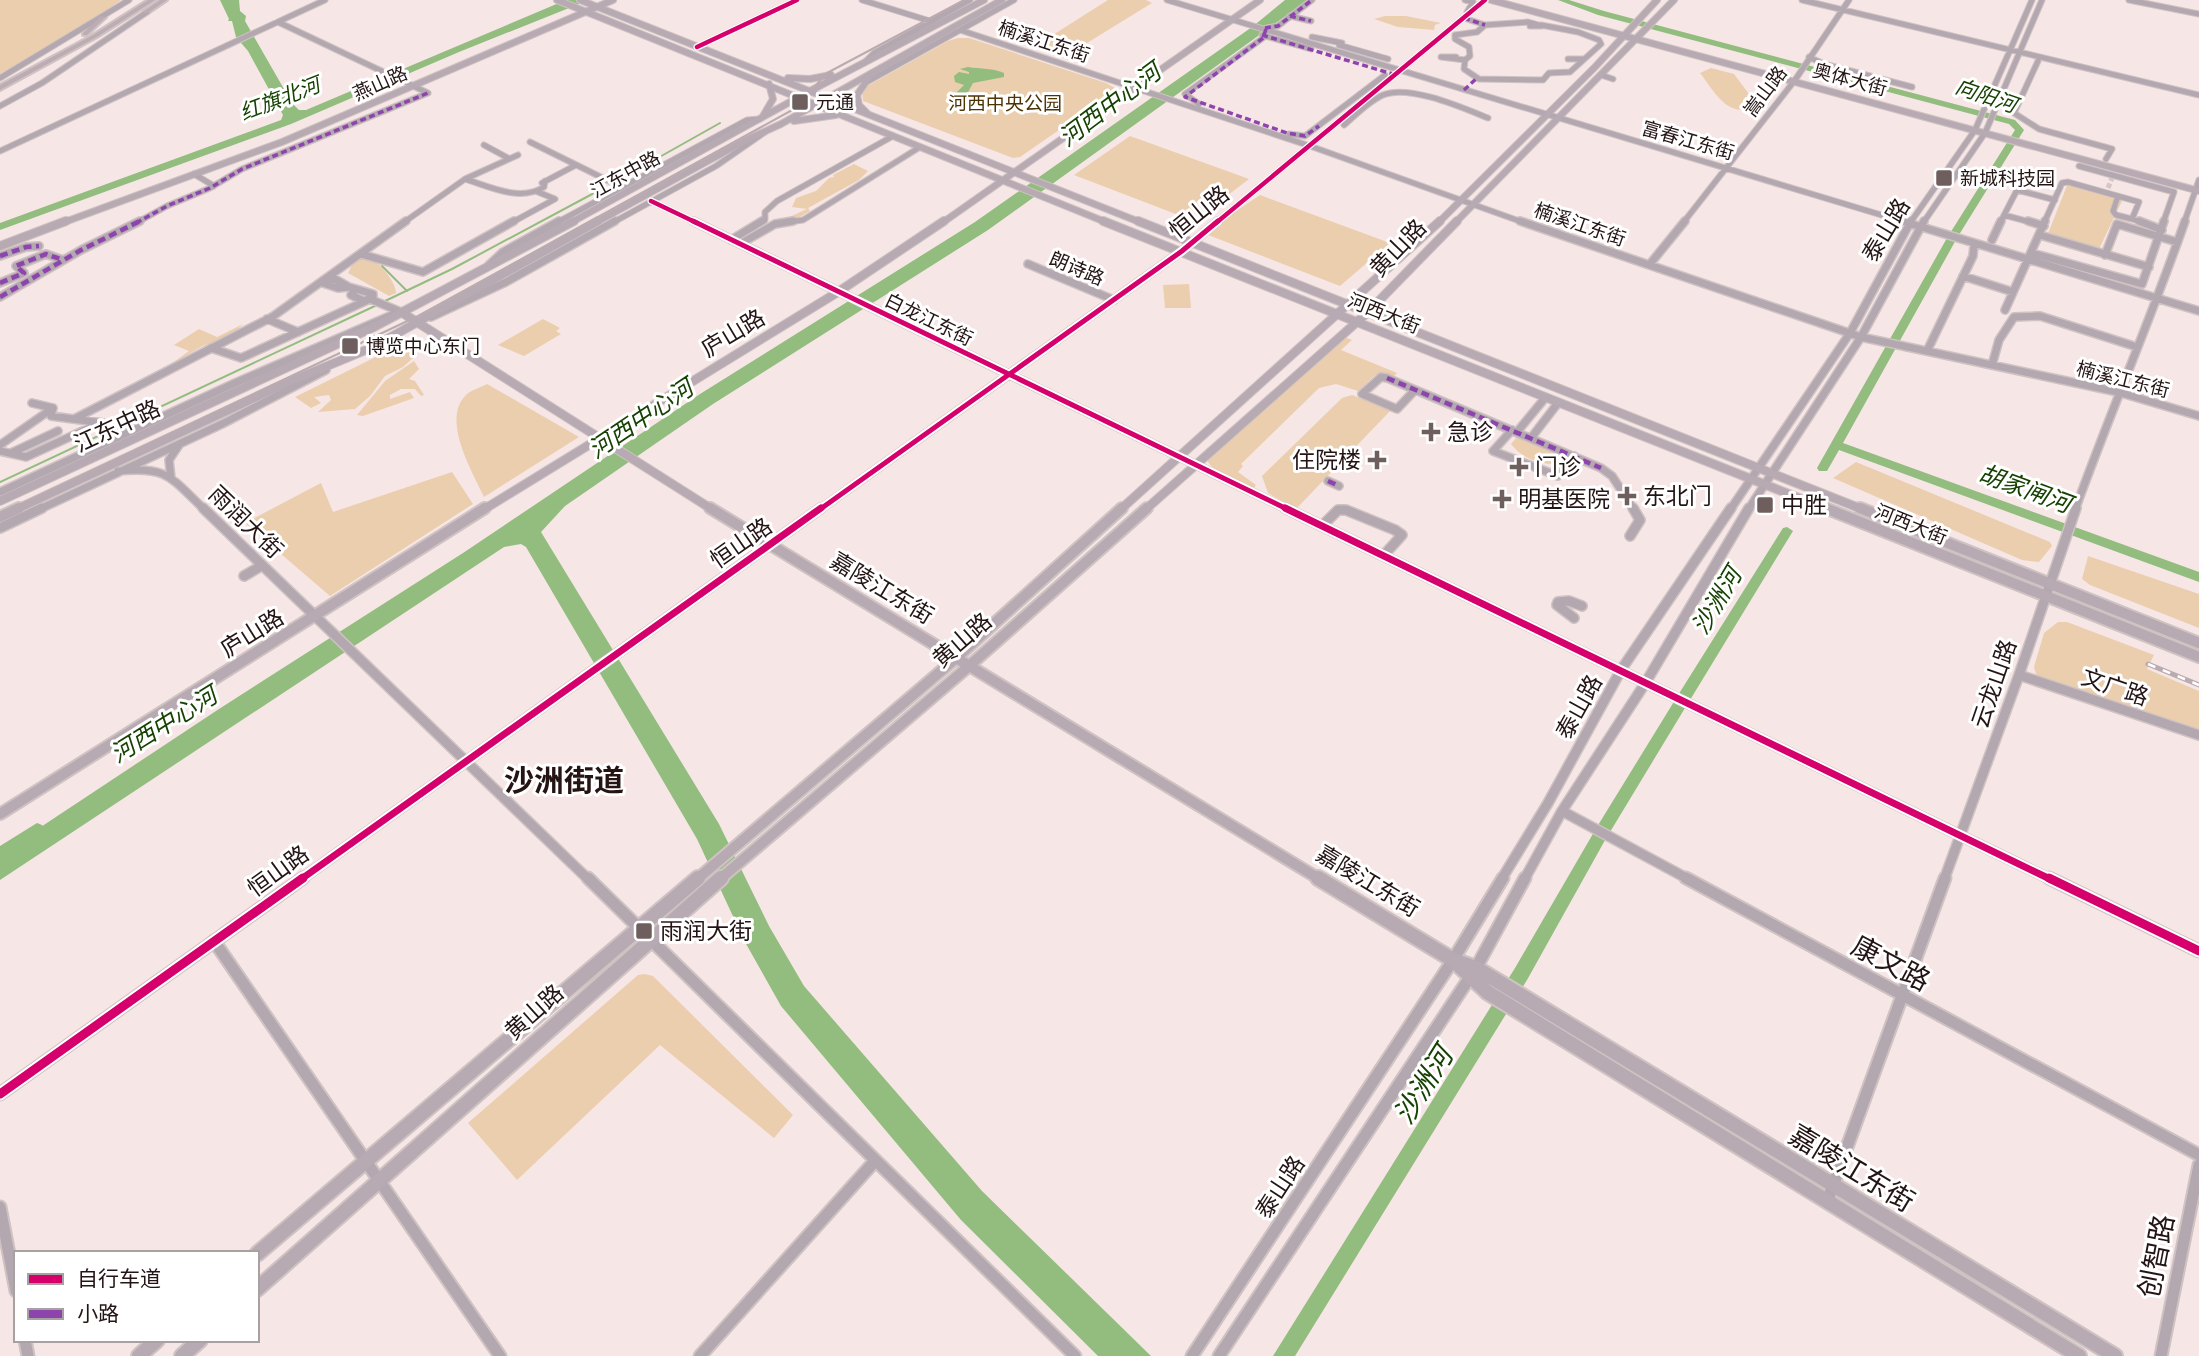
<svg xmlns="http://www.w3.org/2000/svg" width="2199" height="1356" font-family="'Exo 2','Noto Sans SC',sans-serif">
<rect width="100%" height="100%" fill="#f7e6e6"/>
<path fill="#ebcead" d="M0,0H121L77,31L0,74Z
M1108,0H1146L1152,3L1087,43L1089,44L1076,50L1075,55L1081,58L1079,59L1039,49L1037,45Z
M1385,16H1406L1441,23L1435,25L1434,30L1398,27L1374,19Z
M958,38H969L1106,83L1115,88L1114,92L1020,157L1013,158L863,101L862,90L869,85L948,41Z
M1711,68L1734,74L1755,102V106C1728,120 1714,91 1700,73Z
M1130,136L1249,179L1194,221L1074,175Z
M854,164L868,171L859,180L808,208L810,211L798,218L785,219L807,209L792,207L796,198L816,191L829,178L834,177L833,175Z
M2068,183L2123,199L2098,251L2047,236Z
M1260,195L1390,243L1340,286L1203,233Z
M365,255C377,259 396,281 396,293L389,296L348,273L352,265Z
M1189,284L1191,308H1165L1163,285Z
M543,319L560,328L556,331L561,334L524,356L498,345Z
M243,324L235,332L201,348L208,343L171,364L189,351L174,345L199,329L217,337Z
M1342,336L1352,340L1341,350L1397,373L1393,377L1375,375L1358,391L1336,384L1319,388L1241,464L1243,466L1238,472L1256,485L1253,489C1236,481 1204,472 1205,450Z
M404,343L413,358L403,367L385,376L370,396L355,409L318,412L331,400L329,395L314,397L321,403L311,408L295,397Z
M414,361L419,369L409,379L415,381L424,395L421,396L415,389H401L390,395V399L410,392L414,398L363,416L357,415L385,381Z
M487,384L579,437L484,497C472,471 440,418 467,394C472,390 481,387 487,384Z
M1352,395L1391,410L1296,509L1268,493L1262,476L1342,398Z
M1516,438C1525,439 1562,453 1566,461L1562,465C1542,464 1524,461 1511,444Z
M1856,462L2050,542L2052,546L2039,562L2022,560L1833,478Z
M452,472L473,504L330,596L245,523L321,483L333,512Z
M2088,556L2199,594V628L2090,585L2082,579Z
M2058,622H2067L2154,655L2147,669L2199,691V733L2048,682L2036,674L2034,667L2044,633Z
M645,974L653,976L793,1115L774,1138L660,1045L517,1180L468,1123L638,975Z"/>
<path fill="#92bd7e" d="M220,0H239L240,11L246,16L245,21L292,103L299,110H306L566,0H589L459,52L291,124L0,230V223L281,120L283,115L248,51L236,37L232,21H228L229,19Z
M1285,0H1308L988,230L713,404L565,506L541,532L719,824L769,926L804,986L982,1191L1151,1356H1098L961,1220L781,1006L745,942L697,839L526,547L521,544L504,547L0,880V854L219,709L463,553L700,394L975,222L1252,27Z
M968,67C980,69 994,68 1004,73V77L973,83L967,94L971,100L961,103L956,93L964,85L955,82L954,76L959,72L969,74V72L960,69Z"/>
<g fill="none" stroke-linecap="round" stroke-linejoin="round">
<path stroke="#92bd7e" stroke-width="2" d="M624,177L720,123
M382,266L407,291
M383,302L452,269L596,192
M0,482L377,305"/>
<path fill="#92bd7e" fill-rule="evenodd" d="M1558,0H1569L1604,11L2015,120L2024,130L1957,238L1843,443L2199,572V582L1839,450L1827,471H1819L1817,468L1947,238L2015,130L2009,124L1598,15Z
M1787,527L1793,531L1690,700L1686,701L1685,708L1610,832L1605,834L1607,837L1604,842L1527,980L1295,1356H1273L1515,968L1594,832L1599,830L1597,827L1600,822L1675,700L1679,699L1680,692L1783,528Z
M37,823L42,825L45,830L42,835L0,861V846Z"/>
<path stroke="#d7c6c6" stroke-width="5" stroke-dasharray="5 2.5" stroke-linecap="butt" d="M2108,188L2112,178"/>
<g stroke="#cfc2c2" stroke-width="7">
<path id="minor-far3" d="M862,0L930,21
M1167,0L1908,223
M1465,0L1473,2L1467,12
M1802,0L2199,95
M2129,0L2199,14
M1290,16L1311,21
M1464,18L1485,25L1528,22L1542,26H1530
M278,22L428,93
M1267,28L1278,26L1312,0
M960,30L1310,146L1525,223
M1262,35L1311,49
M1312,37L1342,43L1339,45L1388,59
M697,47L797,0
M1456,57H1441L1465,60L1464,69L1479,79L1543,80L1549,73L1570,72L1601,44L1599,40L1578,32L1541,25
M1809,57L1824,64L1912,87
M1568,59H1584
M1465,60L1470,56L1469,47L1455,39V35L1477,32L1485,25
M2038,61L2014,113L2039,129L2112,149L2106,159
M864,63L874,53L970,0
M1601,75L1613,79
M0,78L129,0
M865,83L1014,0
M1199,104L1185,94L1263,38L1266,29
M0,106L42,83L147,12
M1344,125C1356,115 1369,101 1383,95C1409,84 1463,108 1488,118
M1289,134L1305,136L1385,75
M530,142L621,187
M484,145L508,158
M0,151L325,0
M2079,166L2174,192L2163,223
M194,174L214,186
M465,179C490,187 520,202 544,187L545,181
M542,183L576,165
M2118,196L2113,211L2116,215L2132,219
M651,201L697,223
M2004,215L2034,223
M136,223L167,206L210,188L242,169L428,93
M403,223L465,179L518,155
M511,223L555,199L538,192
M556,223L747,120L760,119
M612,223L716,166L765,132
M760,223L765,220V212L777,201L893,136
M780,223L803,220L920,147
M1216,223L1485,0
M1683,223L1795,80L1849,0
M1910,223L1975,130L2032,0
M1923,223L1985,133L2042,0
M2000,223L2017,190L2055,200
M2044,223L2062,183L2068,182L2139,202L2132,219L2144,223
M2184,223L2199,180"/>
</g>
<g stroke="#cfc2c2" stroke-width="10">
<path id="minor-far2" d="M693,221L1289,510
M1520,221L1861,337L2118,392L2199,416
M1902,221L2199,311
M2028,221L2044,226
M2139,221L2162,230
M2040,235L2149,267
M731,240L762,221
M1992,240L2001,221
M740,244L775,224L793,221
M2032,253L2142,284L2164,221
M361,254L423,272L514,221
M2105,255L2117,224L2177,242
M0,256L26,247L39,246
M1028,264L1114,300
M1650,264L1685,221
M489,265L503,252L559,221
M1963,276L2013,292
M335,279L349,287L338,288L323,283Z
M0,283L24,273L16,266L46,254L63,260
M349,287L373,294V297L364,301L351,295L355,290
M0,297L81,250L140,221
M2005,310L2045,221
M431,317L506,282L615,221
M267,319L298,332
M211,348L241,358L370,299L401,312
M1927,351L1973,256L1974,245
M1992,365L1999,340L2014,317L2040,316L2137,347
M1415,390L1397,409L1362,394L1381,377L1387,378L1601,468L1612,476L1634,510
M32,403L53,408
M53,408L51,416L103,423L121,436
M74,419L272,317L406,221
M1512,430L1493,451L1558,476L1574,456
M1517,432L1545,398
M1531,438L1558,403
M0,445L53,408
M0,451L26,457L100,423
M11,453L58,431
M118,471C168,466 170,477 205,510
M171,478L169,460L179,445
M1328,481L1339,486
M0,492L235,383L392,315
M38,510L222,424L326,370
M819,510L1182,251L1218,221
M1338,510H1346
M1730,510L1850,333L1911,221
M1748,510L1861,337L1924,221
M2075,510C2110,413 2151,319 2185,221"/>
</g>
<g stroke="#cfc2c2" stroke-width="12">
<path id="minor-far1" d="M203,508L589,880
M1285,508L2052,880
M1322,526L1338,510H1346L1395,530L1402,535L1384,555
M0,528L42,508
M1630,536L1640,520L1633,508
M244,576L261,566
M1574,618L1557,605L1558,602L1569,601L1582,606
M2019,675L2199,735
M1562,811L1690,880
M300,880L821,508
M1501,880L1548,803L1621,670L1731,508
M1524,880L1562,811L1646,682L1749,508
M1944,880L2019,675L2076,508"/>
</g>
<g stroke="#cfc2c2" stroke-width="15">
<path id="minor" d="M588,878L1075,1356
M1686,878L2199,1155
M2049,878L2199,951
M214,941L500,1356
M0,1094L303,878
M1827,1202L1945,878
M0,1207L16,1291
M25,1340L28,1356
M700,1356L874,1162
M1192,1356L1453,960L1503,878
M1219,1356L1476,968L1525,878
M2161,1356L2199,1165"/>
</g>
<g stroke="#cfc2c2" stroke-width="8">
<path id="major-far3" d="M557,0L1108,223
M580,0L1142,223
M1491,0L2199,191
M788,78L810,79L831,75
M868,114L859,105L857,95L872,73
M763,116L773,99L769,84
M794,121L836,115
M62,223L282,142L613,0
M570,223L810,91L984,0
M595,223L746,140L781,124L1002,0
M942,223L1260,0
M1438,223L1595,67L1657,0
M1455,223L1674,0"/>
</g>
<g stroke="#cfc2c2" stroke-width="10">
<path id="major-far2" d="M1103,221L1829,510
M1138,221L1864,510
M0,246L66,221
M401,312L713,510
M0,501L374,327L574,221
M15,510L284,384L373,347L598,221
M483,510L838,292L944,221
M1120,510L1440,221
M1145,510L1367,313L1457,221"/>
</g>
<g stroke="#cfc2c2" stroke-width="14">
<path id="major-far1" d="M710,508L1321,880
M1825,508L2199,657
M1860,508L2199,643
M0,517L19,508
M0,814L485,508
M696,880L955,659L1122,508
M719,880L968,667L1147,508"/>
</g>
<g stroke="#cfc2c2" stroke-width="18">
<path id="major" d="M1318,878L1453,960L1476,968L2115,1356
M1455,962L1487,992L2079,1356
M257,1254L698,878
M257,1289L721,878
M139,1356L157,1340
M182,1356L200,1340"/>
</g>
<g stroke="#cfc2c2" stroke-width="4">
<path id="highway" d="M148,0H155L97,37L0,90V85L93,35Z
M160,0H167L148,13H144V11Z
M101,16L106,17L87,35H83V33Z"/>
</g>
<use href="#minor-far3" stroke="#b3a7b0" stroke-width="5"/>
<use href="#minor-far2" stroke="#b3a7b0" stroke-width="7"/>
<use href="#minor-far1" stroke="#b3a7b0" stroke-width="9"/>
<use href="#minor" stroke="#b3a7b0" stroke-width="11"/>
<use href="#major-far3" stroke="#b7aab2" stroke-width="6"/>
<use href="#major-far2" stroke="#b7aab2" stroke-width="8"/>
<use href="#major-far1" stroke="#b7aab2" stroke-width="10"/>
<use href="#major" stroke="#b7aab2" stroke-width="14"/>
<use href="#highway" fill="#bcacb4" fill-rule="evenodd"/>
<path stroke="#b9abb0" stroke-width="2" d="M0,514L418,316L794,109L827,73L964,0"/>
<g stroke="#b9abb0" stroke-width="5">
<path id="rail" d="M2148,664L2199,685"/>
</g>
<use href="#rail" stroke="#fff" stroke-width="2.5" stroke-dasharray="8" stroke-linecap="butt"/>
<path stroke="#8e44ad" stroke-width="3.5" stroke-dasharray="6 3.5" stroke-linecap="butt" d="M1290,16L1311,21
M1464,18L1485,25
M1265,28L1278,26L1312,0
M1266,29L1263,38L1185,97L1287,133L1305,136L1319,126
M1262,35L1396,75
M1464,90L1477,78
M136,223L167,206L210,188L242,169L428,93"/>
<path stroke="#8e44ad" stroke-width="4.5" stroke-dasharray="8 4.5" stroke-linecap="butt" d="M0,256L26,247L39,246
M0,283L24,273L16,266L46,254L63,260
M0,297L81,250L140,221
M1387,378L1601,468
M1328,481L1339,486"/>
<g stroke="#fff" stroke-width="7">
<path id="cycleway-far3" d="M697,47L797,0
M651,201L697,223
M1216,223L1485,0"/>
</g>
<g stroke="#fff" stroke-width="9">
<path id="cycleway-far2" d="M693,221L1289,510
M819,510L1182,251L1218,221"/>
</g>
<g stroke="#fff" stroke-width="11">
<path id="cycleway-far1" d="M1285,508L2052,880
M300,880L821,508"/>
</g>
<g stroke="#fff" stroke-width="13">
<path id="cycleway" d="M2049,878L2199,951
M0,1094L303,878"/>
</g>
<use href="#cycleway-far3" stroke="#d6006c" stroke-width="4.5"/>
<use href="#cycleway-far2" stroke="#d6006c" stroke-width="5"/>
<use href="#cycleway-far1" stroke="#d6006c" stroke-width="7"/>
<use href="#cycleway" stroke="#d6006c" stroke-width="9"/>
</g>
<g fill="#6e5e5e" stroke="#fff" stroke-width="2.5">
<rect x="791" y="93" width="18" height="18" rx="3.5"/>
<rect x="1935" y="169" width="18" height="18" rx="3.5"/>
<rect x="341" y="337" width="18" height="18" rx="3.5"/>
<path d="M1427.5 421.5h7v7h7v7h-7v7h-7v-7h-7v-7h7z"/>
<path d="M1373.5 449.5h7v7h7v7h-7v7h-7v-7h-7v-7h7z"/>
<path d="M1515.5 456.5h7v7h7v7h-7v7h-7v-7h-7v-7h7z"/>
<path d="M1623.5 485.5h7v7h7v7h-7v7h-7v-7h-7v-7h7z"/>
<path d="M1498.5 488.5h7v7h7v7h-7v7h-7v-7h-7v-7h7z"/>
<rect x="1756" y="496" width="18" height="18" rx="3.5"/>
<rect x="635" y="922" width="18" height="18" rx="3.5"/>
</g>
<g text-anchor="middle" stroke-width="6" stroke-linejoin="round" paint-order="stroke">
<g font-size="19" fill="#241414" stroke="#fff">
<text transform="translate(1044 41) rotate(18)" y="7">楠溪江东街</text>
<text transform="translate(1850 79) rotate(15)" y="7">奥体大街</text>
<text transform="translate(380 83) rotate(-24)" y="7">燕山路</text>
<text transform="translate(1765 91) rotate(-53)" y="7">嵩山路</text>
<text transform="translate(1688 140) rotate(16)" y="7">富春江东街</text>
<text transform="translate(625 174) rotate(-29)" y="7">江东中路</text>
<text transform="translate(1580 224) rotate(19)" y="7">楠溪江东街</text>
<text transform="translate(1077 268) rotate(23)" y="7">朗诗路</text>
<text transform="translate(1384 313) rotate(22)" y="7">河西大街</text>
<text transform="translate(929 319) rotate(26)" y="7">白龙江东街</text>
<text transform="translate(2123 379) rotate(14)" y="7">楠溪江东街</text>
<text transform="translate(1911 524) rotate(22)" y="7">河西大街</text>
</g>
<g font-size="19" fill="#241414" stroke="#fff" text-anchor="start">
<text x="816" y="109">元通</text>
<text x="1960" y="185">新城科技园</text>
<text x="366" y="353">博览中心东门</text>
</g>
<g font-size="19" fill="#4c3404" stroke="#fff">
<text x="1005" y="110">河西中央公园</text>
</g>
<g font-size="21" font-style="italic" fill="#154202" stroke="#fff">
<text transform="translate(1986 96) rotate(19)" y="7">向阳河</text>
<text transform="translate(280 99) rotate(-21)" y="7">红旗北河</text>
</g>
<g font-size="23" fill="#241414" stroke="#fff">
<text transform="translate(1199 212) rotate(-39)" y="8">恒山路</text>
<text transform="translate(1886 230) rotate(-59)" y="8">泰山路</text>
<text transform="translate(1398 248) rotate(-46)" y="8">黄山路</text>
<text transform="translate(733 333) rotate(-31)" y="8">庐山路</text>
<text transform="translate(117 426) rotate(-25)" y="8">江东中路</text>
<text transform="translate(246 522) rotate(44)" y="8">雨润大街</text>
<text transform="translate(741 543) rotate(-35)" y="8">恒山路</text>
<text transform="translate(882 588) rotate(31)" y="8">嘉陵江东街</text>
<text transform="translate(252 633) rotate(-32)" y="8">庐山路</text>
<text transform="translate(962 640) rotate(-41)" y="8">黄山路</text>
<text transform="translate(1994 684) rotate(-71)" y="8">云龙山路</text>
<text transform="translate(2115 687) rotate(19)" y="8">文广路</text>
<text transform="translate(1579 707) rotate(-61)" y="8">泰山路</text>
<text transform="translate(278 871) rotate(-36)" y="8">恒山路</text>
<text transform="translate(1368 881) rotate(31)" y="8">嘉陵江东街</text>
<text transform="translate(534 1012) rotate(-42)" y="8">黄山路</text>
<text transform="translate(1280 1187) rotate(-57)" y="8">泰山路</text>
</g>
<g font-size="23" fill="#241414" stroke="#fff" text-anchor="start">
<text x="1447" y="440">急诊</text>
<text x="1361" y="468" text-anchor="end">住院楼</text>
<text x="1535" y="475">门诊</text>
<text x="1643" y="504">东北门</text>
<text x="1518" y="507">明基医院</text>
<text x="1781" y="513">中胜</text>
<text x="660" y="939">雨润大街</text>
</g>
<g font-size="24" font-style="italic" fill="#154202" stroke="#fff">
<text transform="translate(1110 105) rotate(-37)" y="8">河西中心河</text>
<text transform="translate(641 419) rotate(-34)" y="8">河西中心河</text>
<text transform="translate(2025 489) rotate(20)" y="8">胡家闸河</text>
<text transform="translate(1717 601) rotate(-59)" y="8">沙洲河</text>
<text transform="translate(164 725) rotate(-32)" y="8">河西中心河</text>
</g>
<g font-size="28" fill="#241414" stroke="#fff">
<text transform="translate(1891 963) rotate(28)" y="10">康文路</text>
<text transform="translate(1852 1168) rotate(31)" y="10">嘉陵江东街</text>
<text transform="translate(2156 1256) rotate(-79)" y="10">创智路</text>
</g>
<g font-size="28" font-style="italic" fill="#154202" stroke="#fff">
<text transform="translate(1423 1085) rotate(-58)" y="10">沙洲河</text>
</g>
<g font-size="30" font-weight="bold" fill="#241414" stroke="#fff">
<text x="564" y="791">沙洲街道</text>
</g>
</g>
<rect x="14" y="1251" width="245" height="91" fill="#ffffff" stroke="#a7a1a1" stroke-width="2"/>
<rect x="28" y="1274" width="35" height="10" fill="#d6006c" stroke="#a7a1a1" stroke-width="2"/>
<text x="77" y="1286" font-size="21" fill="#241414">自行车道</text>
<rect x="28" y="1309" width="35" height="10" fill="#8e44ad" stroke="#a7a1a1" stroke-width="2"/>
<text x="77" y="1321" font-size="21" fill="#241414">小路</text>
</svg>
